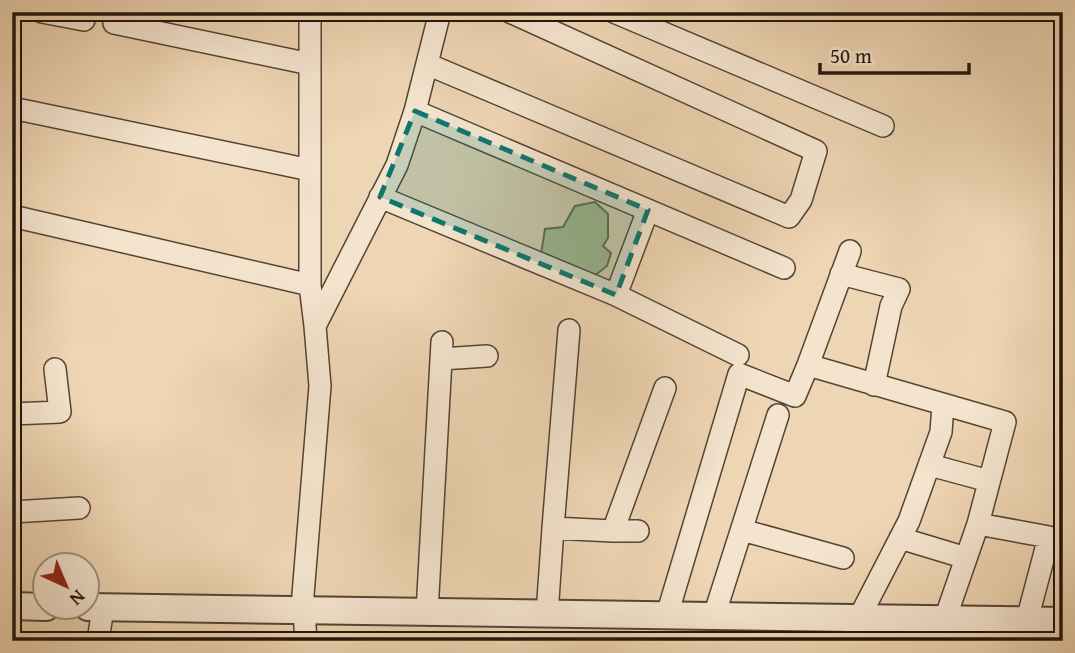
<svg xmlns="http://www.w3.org/2000/svg" width="1075" height="653" font-family="'Gentium Book Plus',serif">
<rect width="100%" height="100%" fill="#eed5b3"/>
<filter id="stains"><feTurbulence type="fractalNoise" baseFrequency=".00286" numOctaves="4"/><feColorMatrix values="0 0 0 0 .2 0 0 0 0 .09 0 0 0 0 .02 0 0 0 .5 -.17"/></filter>
<radialGradient id="worn" r=".72"><stop offset=".6" stop-color="#630" stop-opacity="0"/><stop offset="1" stop-color="#630" stop-opacity=".3"/></radialGradient>
<path fill="#b4be90" stroke="#6a694e" stroke-width="2" d="M595,202L608,214V238L603,246L611,253L607,266L594,276L541,254L545,229L563,227L575,206Z"/>
<g fill="none" stroke-linecap="round" stroke-linejoin="round">
<g stroke="#544436" stroke-width="24">
<path id="minor" d="M42,12L84,20
M310,12V285L315,326
M614,12L883,126
M114,23L310,64
M427,64L789,217L801,200L816,151L510,12
M12,108L310,170
M415,111L784,268
M380,197L616,295L648,210
M12,216L310,285
M841,274L899,289L891,306L874,385
M616,295L738,355
M569,330L553,528L613,531L665,388
M441,359L487,356
M808,365L850,251
M12,414L60,412L55,369
M930,465L989,481
M12,512L79,508
M742,530L843,558
M613,531H638
M900,538L966,558
M427,612L442,342
M547,614L553,528
M667,615L739,374L795,396L808,365L1005,422L978,524L1049,537L1027,620
M714,616L778,415
M945,619L978,524
M98,641L103,608
M306,641L303,595L320,386L315,326L397,165L415,111L440,12
M854,641L859,618L909,521L941,432L943,405"/>
</g>
<g stroke="#544436" stroke-width="30">
<path id="tertiary" d="M12,606L46,607
M88,607L1063,621"/>
</g>
<use href="#minor" stroke="#f4e4ce" stroke-width="21"/>
<use href="#tertiary" stroke="#f4e4ce" stroke-width="26"/>
</g>
<path fill="#0f766e" fill-opacity="0.2" stroke="#0f766e" stroke-width="5" stroke-dasharray="14 9" stroke-linejoin="round" d="M415,111L648,210L616,295L380,197Z"/>
<rect width="1075" height="653" fill="none" stroke="#eed5b3" stroke-width="42"/>
<rect x="14" y="14" width="1047" height="625" fill="none" stroke="#21140d" stroke-width="3.5"/>
<rect x="21" y="21" width="1033" height="611" fill="none" stroke="#21140d" stroke-width="2"/>
<g transform="translate(66 586) rotate(136)"><circle r="33" fill="#f4e4ce" stroke="#a09181" stroke-width="2"/>
<path d="M0-5L12 26L0 18L-12 26Z" fill="#8f2418"/>
<text y="-10" font-size="19" font-weight="bold" text-anchor="middle" fill="#21140d">N</text>
</g>
<path d="M820 63v10h149v-10" fill="none" stroke="#21140d" stroke-width="3.5"/>
<text x="830" y="63" font-size="21" fill="#21140d" stroke="#f4e4ce" stroke-width="5" paint-order="stroke">50 m</text>
<rect width="100%" height="100%" filter="url(#stains)"/>
<rect width="100%" height="100%" fill="url(#worn)"/>
</svg>
